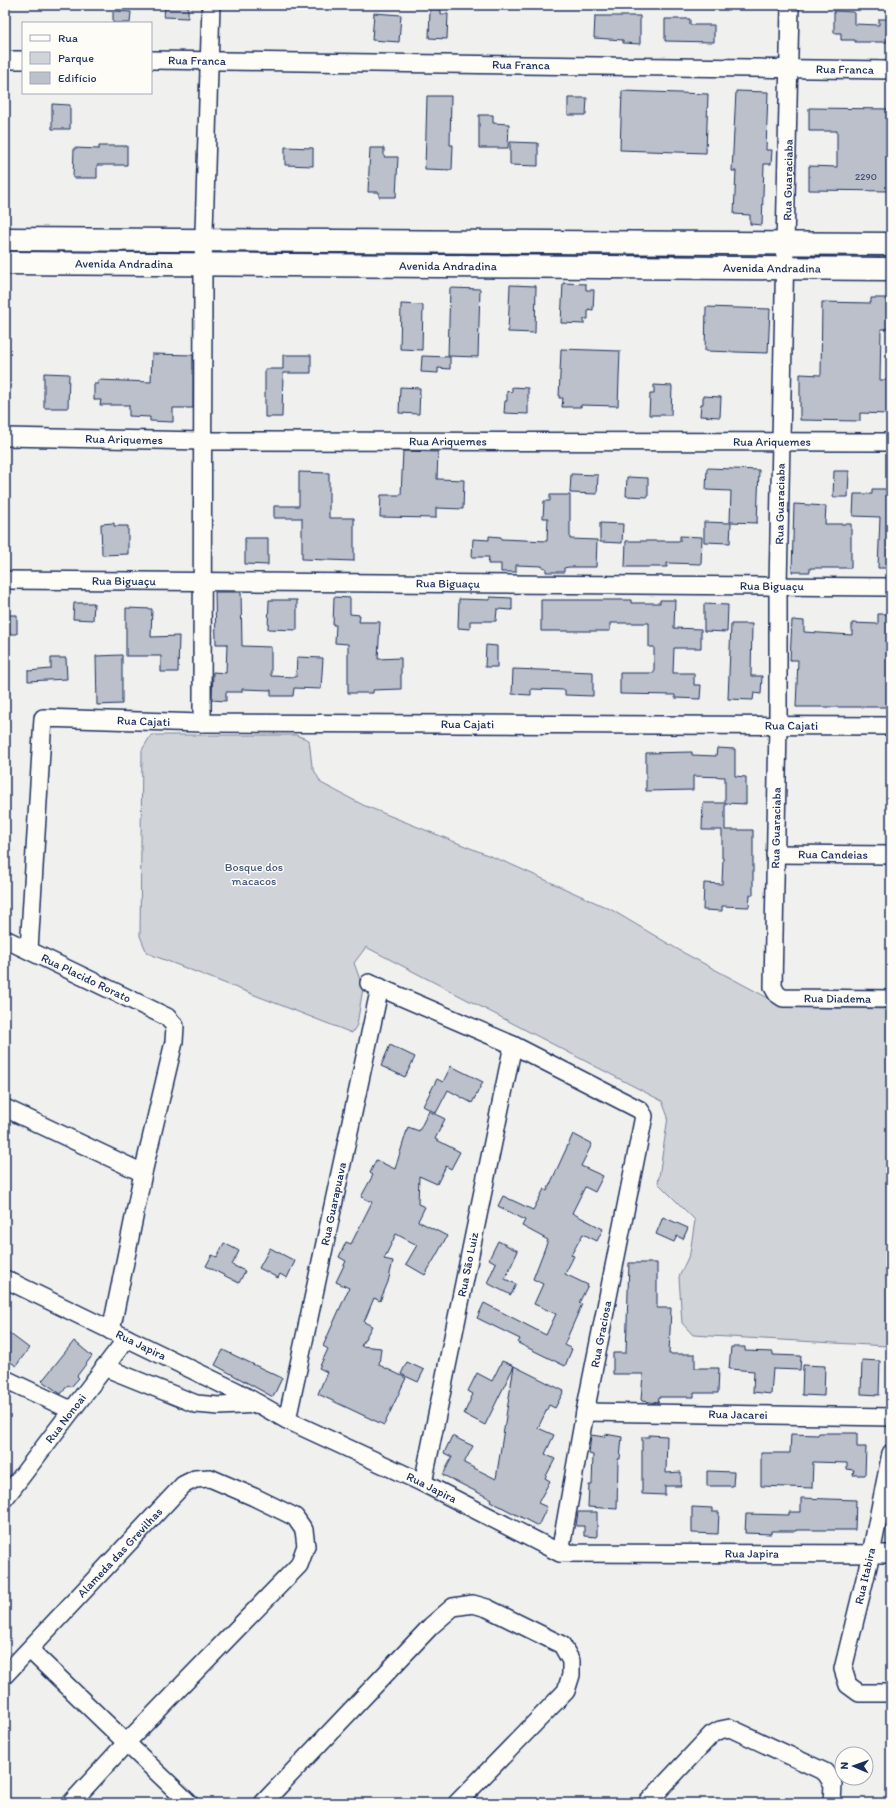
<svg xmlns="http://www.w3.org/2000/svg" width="896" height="1808" font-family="Itim,sans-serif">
<rect width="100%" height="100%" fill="#f0f0ee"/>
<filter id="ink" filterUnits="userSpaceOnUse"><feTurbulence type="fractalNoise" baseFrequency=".025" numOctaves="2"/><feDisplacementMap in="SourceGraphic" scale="8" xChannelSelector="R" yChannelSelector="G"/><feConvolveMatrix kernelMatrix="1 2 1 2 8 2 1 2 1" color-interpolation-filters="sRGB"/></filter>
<g filter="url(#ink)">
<path fill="#d0d3d8" stroke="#76819b" d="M151,735H296L309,740L312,766L321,783L363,805L510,864L610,909L684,953L785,1007L891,1009V1344L887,1346L693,1335L682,1323L679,1277L690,1253L695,1220L658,1183L668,1117L662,1101L366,947L354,963L363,988L357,1025L352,1033L147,953L140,936L142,750Z"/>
<path fill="#bbc0ca" stroke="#1b2f5e" d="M165,5H188V18L164,17Z
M430,9L441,10V14H448L447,39L429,38Z
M113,11L131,12L130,23H113Z
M834,11L854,12V24L879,25V19H891V42H855V40H841V33H834Z
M374,13L401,15L399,42L372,40Z
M595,16H640V44L623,43V40L594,38Z
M665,19H690V25H714V42L665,41Z
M622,91L708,94L706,153L620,150Z
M736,91L768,92L766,150H772L771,164H764L762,225L750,224V215L734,214L736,171H732Z
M427,96H451L450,145H453L452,170L425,169Z
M568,98H587L586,115H568Z
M52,104L70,105V129H52Z
M809,108L891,109V191L809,190V166L837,167V131H809Z
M479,115H493V123L509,124L508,148H479Z
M510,142L538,143V166L510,165Z
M99,146H127V165H97V178H73L74,148L99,149Z
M285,147L313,148V166L285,165Z
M370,148H384V157H398L396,197H379V192H368Z
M563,283L586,284V290H594L593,310L588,309V319H584V324L561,323Z
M510,285L536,286L535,333L508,332Z
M450,288L480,289L478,357L448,356Z
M871,298H888V302H891V329H881L880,380H888V414L860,413V421L800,420V374L821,375L822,302L871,303Z
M401,304L423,305L422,350L400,349Z
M706,307L770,309L768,353L705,351Z
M561,349L620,351L618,406L581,405V407H562L563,398H559Z
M152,354L193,355V408H173V422L150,421V417L129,416V405H100L101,400H94V384H98V380L151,382Z
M283,355H311V373H283L282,417H265V369H283Z
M422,356L450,357V369L438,368V373L421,372Z
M44,373L69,374L68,408H44Z
M654,385L672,386L671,415H649L650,394H654Z
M400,387L420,388L419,414L399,413Z
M512,387L528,388V414L504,413L505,401H507V391L512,392Z
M703,396L721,397L720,417L700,416L701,404H703Z
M403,451L438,452L437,479L464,480L463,509L436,508V518L380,517L381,495H401Z
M707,468L759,470L757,523L730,522L731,491L706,490Z
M834,471H849L848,497H833Z
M299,472L329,473V518H354V561L302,559V518H274V506H299Z
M571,474L598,475L597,494L570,493Z
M627,477L648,478V497L626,496Z
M872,489H891V568H878L880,517L853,516L854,494H872Z
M550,495H570V539L597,540L596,567H569L564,568V572H546V568L542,567V566L516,565V572H501V564H488L489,557H472L473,539L489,540V536L501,537V539L547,541L548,518H543L544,501H550Z
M794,504L826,506L825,524H851V568H810V572H792Z
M704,522L731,523L730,543L704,542Z
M114,523V526H128V554L102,555L101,524Z
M600,523L623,524L622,543L600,542Z
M680,536L702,537L701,564L667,563V567H625L626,541H680Z
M245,538H268V565L245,564Z
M215,592H241L242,646L271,647V676L296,677L297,657L323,658L321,689L294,688L293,696H271V690L242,689V692H226V701L212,700L213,672L226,673L227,644H216Z
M334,597L350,598V614L360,615L359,622H380L378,659L401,658V689L373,690V693H348V644L335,643L336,625H333Z
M490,597L512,598V610L497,609L496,621H470V629L458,628L459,599L490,600Z
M269,600H297V630L268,629Z
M541,600H631V603H660V600H675L674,628L701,629V648H674L673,673H694V685H701L700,699L675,698V695L620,694V673H654V647H649V623H610V631H541Z
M74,603H94L93,620L73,619Z
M704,604L728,605L727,632L704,631Z
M126,608L152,609L151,637L179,636L178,672H161V656H126Z
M878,614H891V707H796L798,660H790L792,620L804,621V632L852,635V623L878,624Z
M5,615H17V634H5Z
M731,624H752L751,676H762L761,694L754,693L753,700L728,699Z
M486,645L497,646V667H485Z
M122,655V704L97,705L96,656Z
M51,658H66L67,679L28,681V671L51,669Z
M513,669L593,672V696L565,695V690L531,689V695L512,694Z
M717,748L735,749V776L746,777V804L725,803V777L693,776V790L646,791V753L692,752V755L716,756Z
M703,803H725V830H753V895H750L749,907L722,906V911L703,910L704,883L722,884L723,858H722V830H702Z
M390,1045L415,1057L405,1077L381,1066Z
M451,1066L483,1082L472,1103L448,1090L436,1113L423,1106L437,1079L443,1082Z
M429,1111L445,1119L435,1139L460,1152L451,1169L446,1166L437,1184L419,1176L418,1204L425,1207L418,1221L447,1236L436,1256L425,1275L406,1264L417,1245L396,1234L384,1259L393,1261L388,1282L380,1301L374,1298L364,1322L372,1326L361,1346L381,1348L379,1365L406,1378L384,1425L318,1394L327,1372L319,1368L328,1349L323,1346L349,1288L336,1282L346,1261L339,1257L346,1242L351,1244L372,1202L361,1197L373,1175L370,1173L376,1160L395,1169L408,1127L419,1131Z
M573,1134L592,1144L581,1166L603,1176L595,1192L585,1187L572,1213L603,1229L597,1241L583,1234L571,1255L574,1256L565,1274L588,1285L579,1303L582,1304L564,1345L572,1349L565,1366L518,1343L520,1339L477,1318L484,1303L546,1335L556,1314L534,1304L543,1284L533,1279L548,1240L522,1226L525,1220L498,1206L503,1196L533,1210L544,1189L547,1191Z
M663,1217L688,1228L683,1239L677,1236L674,1242L656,1234Z
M498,1241L518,1251L505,1279L516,1284L511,1295L487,1283L496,1263L489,1259Z
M224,1243L239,1251L232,1265L245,1271L239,1283L206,1266L212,1255L217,1257Z
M270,1248L295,1261L287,1278L280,1274L278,1278L259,1268Z
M629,1263H657V1308H671L669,1354H695V1368H719L718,1393H694V1397H659L658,1403L642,1401L641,1400L643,1374H613V1353H626Z
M5,1330L29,1348L16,1366L5,1358Z
M74,1341L92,1356L77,1376L79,1378L71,1387L68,1385L61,1394L42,1381Z
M731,1347H745V1351L773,1352V1355L801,1356L800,1370L773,1369L771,1394L753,1392L754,1371L729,1369Z
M223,1350L282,1378L273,1397L215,1365Z
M862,1360L880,1361L879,1395L861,1394Z
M502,1361L514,1366L485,1425L464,1414L473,1394L468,1391L477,1373L492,1381Z
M407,1362L424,1370L418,1382L401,1374Z
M803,1365L825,1366L824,1396L802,1395Z
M514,1366L564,1391L555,1408L549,1405L538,1428L554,1435L545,1454L555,1459L545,1478L550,1481L538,1503L547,1507L538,1526L490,1501L491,1499L443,1475L452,1457L444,1453L452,1436L473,1446L464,1463L496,1479Z
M819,1433H857V1447H866L865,1475H853L854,1470L847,1469V1463L813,1462L812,1488L761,1486V1453H790L791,1434L818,1435Z
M605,1434L622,1437L620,1459H618L617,1509L588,1507L589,1485H592L593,1455L589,1454L591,1435L605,1437Z
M649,1435L667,1436L666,1473L681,1472V1486H665V1495L642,1494V1437H649Z
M707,1471L734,1472L733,1486H707Z
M801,1498L856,1500L855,1530H796V1531H771V1534L745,1533L746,1514L789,1515V1512H801Z
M692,1507L712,1508V1512H719L718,1534L692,1533Z
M578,1512H597V1537L584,1536V1526H576Z"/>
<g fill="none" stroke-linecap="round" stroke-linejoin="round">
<g stroke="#1b2f5e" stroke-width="20">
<g id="minor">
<path id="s1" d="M790,5L778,586V725L773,987L777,994L783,998L891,999"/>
<path d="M5,60H23"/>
<path id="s2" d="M151,60L891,70"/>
<path id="s3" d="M5,437L203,441L891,442"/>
<path id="s4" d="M5,580L891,587"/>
<path d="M202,723L203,264L211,5"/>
<path id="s5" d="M775,854L891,855"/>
<path id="s6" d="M5,939L167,1017L175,1026L174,1042L143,1173L111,1331"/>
<path id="s7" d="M29,950L43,718L202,723L891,726"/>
<path d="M369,983L513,1045L640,1110L644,1116L585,1412L560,1553"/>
<path d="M5,1108L143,1173"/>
<path id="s8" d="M5,1279L236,1391L287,1420L423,1483L560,1553L891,1554"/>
<path d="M104,1367L196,1404L219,1406L259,1404"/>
<path d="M5,1379L71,1410"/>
<path id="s9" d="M585,1412L891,1417"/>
<path id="s10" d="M287,1420L380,987"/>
<path d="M891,1453L871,1554L843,1669L848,1685L859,1693H891"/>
<path id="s11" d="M423,1483L513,1045"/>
<path id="s12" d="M5,1498L127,1338"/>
<path d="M30,1650L189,1803"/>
<path id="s13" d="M5,1675L183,1485L195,1479L210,1478L254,1497L295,1517L304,1530L306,1546L299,1565L127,1742L71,1803"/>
<path d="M263,1803L431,1626L453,1607L473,1604L487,1608L562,1645L571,1661V1675L566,1691L457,1803"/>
<path d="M647,1803L711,1735L720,1730L730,1728L825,1772L833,1784L832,1803"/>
</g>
</g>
<g stroke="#1b2f5e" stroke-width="25">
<g id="secondary">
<path d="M5,239L891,244"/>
<path id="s14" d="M5,263L891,269"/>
</g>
</g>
<use href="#minor" stroke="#fdfcf7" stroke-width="17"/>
<use href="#secondary" stroke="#fdfcf7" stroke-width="22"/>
</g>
</g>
<g text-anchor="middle" stroke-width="3" stroke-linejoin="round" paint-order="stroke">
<g font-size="10" fill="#435379">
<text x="866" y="180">2290</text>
</g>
<g font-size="12" fill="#1b2f5e" stroke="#fdfcf7">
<text dy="4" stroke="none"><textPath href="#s2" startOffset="46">Rua Franca</textPath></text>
<text dy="4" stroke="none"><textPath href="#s2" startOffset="370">Rua Franca</textPath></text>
<text dy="4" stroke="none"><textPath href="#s2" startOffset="694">Rua Franca</textPath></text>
<text transform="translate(788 180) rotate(-89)" y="4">Rua Guaraciaba</text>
<text dy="4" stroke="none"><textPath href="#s14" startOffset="119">Avenida Andradina</textPath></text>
<text dy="4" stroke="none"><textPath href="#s14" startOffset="443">Avenida Andradina</textPath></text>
<text dy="4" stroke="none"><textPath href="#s14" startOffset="767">Avenida Andradina</textPath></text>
<text dy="4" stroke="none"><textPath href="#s3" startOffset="119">Rua Ariquemes</textPath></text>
<text dy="4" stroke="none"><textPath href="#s3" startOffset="443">Rua Ariquemes</textPath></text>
<text dy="4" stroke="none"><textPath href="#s3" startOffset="767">Rua Ariquemes</textPath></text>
<text transform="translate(780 504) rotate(-89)" y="4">Rua Guaraciaba</text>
<text dy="4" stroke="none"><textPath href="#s4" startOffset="119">Rua Biguaçu</textPath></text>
<text dy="4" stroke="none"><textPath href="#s4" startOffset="443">Rua Biguaçu</textPath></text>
<text dy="4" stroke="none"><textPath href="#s4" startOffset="767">Rua Biguaçu</textPath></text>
<text dy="4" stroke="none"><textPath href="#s7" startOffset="333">Rua Cajati</textPath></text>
<text dy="4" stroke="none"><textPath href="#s7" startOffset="657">Rua Cajati</textPath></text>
<text dy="4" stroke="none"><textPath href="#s7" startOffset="981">Rua Cajati</textPath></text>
<text transform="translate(776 828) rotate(-89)" y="4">Rua Guaraciaba</text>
<text dy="4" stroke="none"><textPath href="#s5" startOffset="58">Rua Candeias</textPath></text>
<text dy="4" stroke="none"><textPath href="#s6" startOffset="90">Rua Placido Rorato</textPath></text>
<text dy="4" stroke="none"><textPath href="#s1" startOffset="1052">Rua Diadema</textPath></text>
<text dy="4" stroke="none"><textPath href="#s10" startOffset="221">Rua Guarapuava</textPath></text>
<text dy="4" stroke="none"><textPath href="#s11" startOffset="223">Rua São Luiz</textPath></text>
<text transform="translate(601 1334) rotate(-79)" y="4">Rua Graciosa</text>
<text dy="4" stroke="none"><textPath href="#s8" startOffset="151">Rua Japira</textPath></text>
<text dy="4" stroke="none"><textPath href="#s9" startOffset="153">Rua Jacarei</textPath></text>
<text dy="4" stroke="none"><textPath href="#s12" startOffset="100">Rua Nonoai</textPath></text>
<text dy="4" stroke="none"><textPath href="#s8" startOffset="475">Rua Japira</textPath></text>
<text dy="4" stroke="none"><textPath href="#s13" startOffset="168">Alameda das Grevilhas</textPath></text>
<text dy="4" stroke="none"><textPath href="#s8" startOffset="811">Rua Japira</textPath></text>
<text transform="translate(865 1576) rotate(-77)" y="4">Rua Itabira</text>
</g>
<g font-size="12" fill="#48587c" stroke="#fdfcf7">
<text x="254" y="871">Bosque dos<tspan x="254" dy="14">macacos</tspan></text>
</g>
</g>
<rect width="896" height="1808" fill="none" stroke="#fdfcf7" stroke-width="20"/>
<rect x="10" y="10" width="876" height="1788" fill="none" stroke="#1b2f5e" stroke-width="1.5" filter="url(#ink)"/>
<rect x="22" y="22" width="130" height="72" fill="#fdfcf7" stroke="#a3aaba"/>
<rect x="30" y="35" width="20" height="6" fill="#fdfcf7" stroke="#a3aaba"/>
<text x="58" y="42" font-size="12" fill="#1b2f5e">Rua</text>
<rect x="30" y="52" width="20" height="12" fill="#d0d3d8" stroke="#a3aaba"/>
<text x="58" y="62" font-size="12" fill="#1b2f5e">Parque</text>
<rect x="30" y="72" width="20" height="12" fill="#bbc0ca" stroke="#a3aaba"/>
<text x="58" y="82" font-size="12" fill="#1b2f5e">Edifício</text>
<g transform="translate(854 1766) rotate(272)"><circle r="19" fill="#fdfcf7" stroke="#a3aaba"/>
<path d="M0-3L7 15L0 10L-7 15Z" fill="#1b2f5e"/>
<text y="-6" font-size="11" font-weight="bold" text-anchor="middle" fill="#1b2f5e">N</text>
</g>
</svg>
